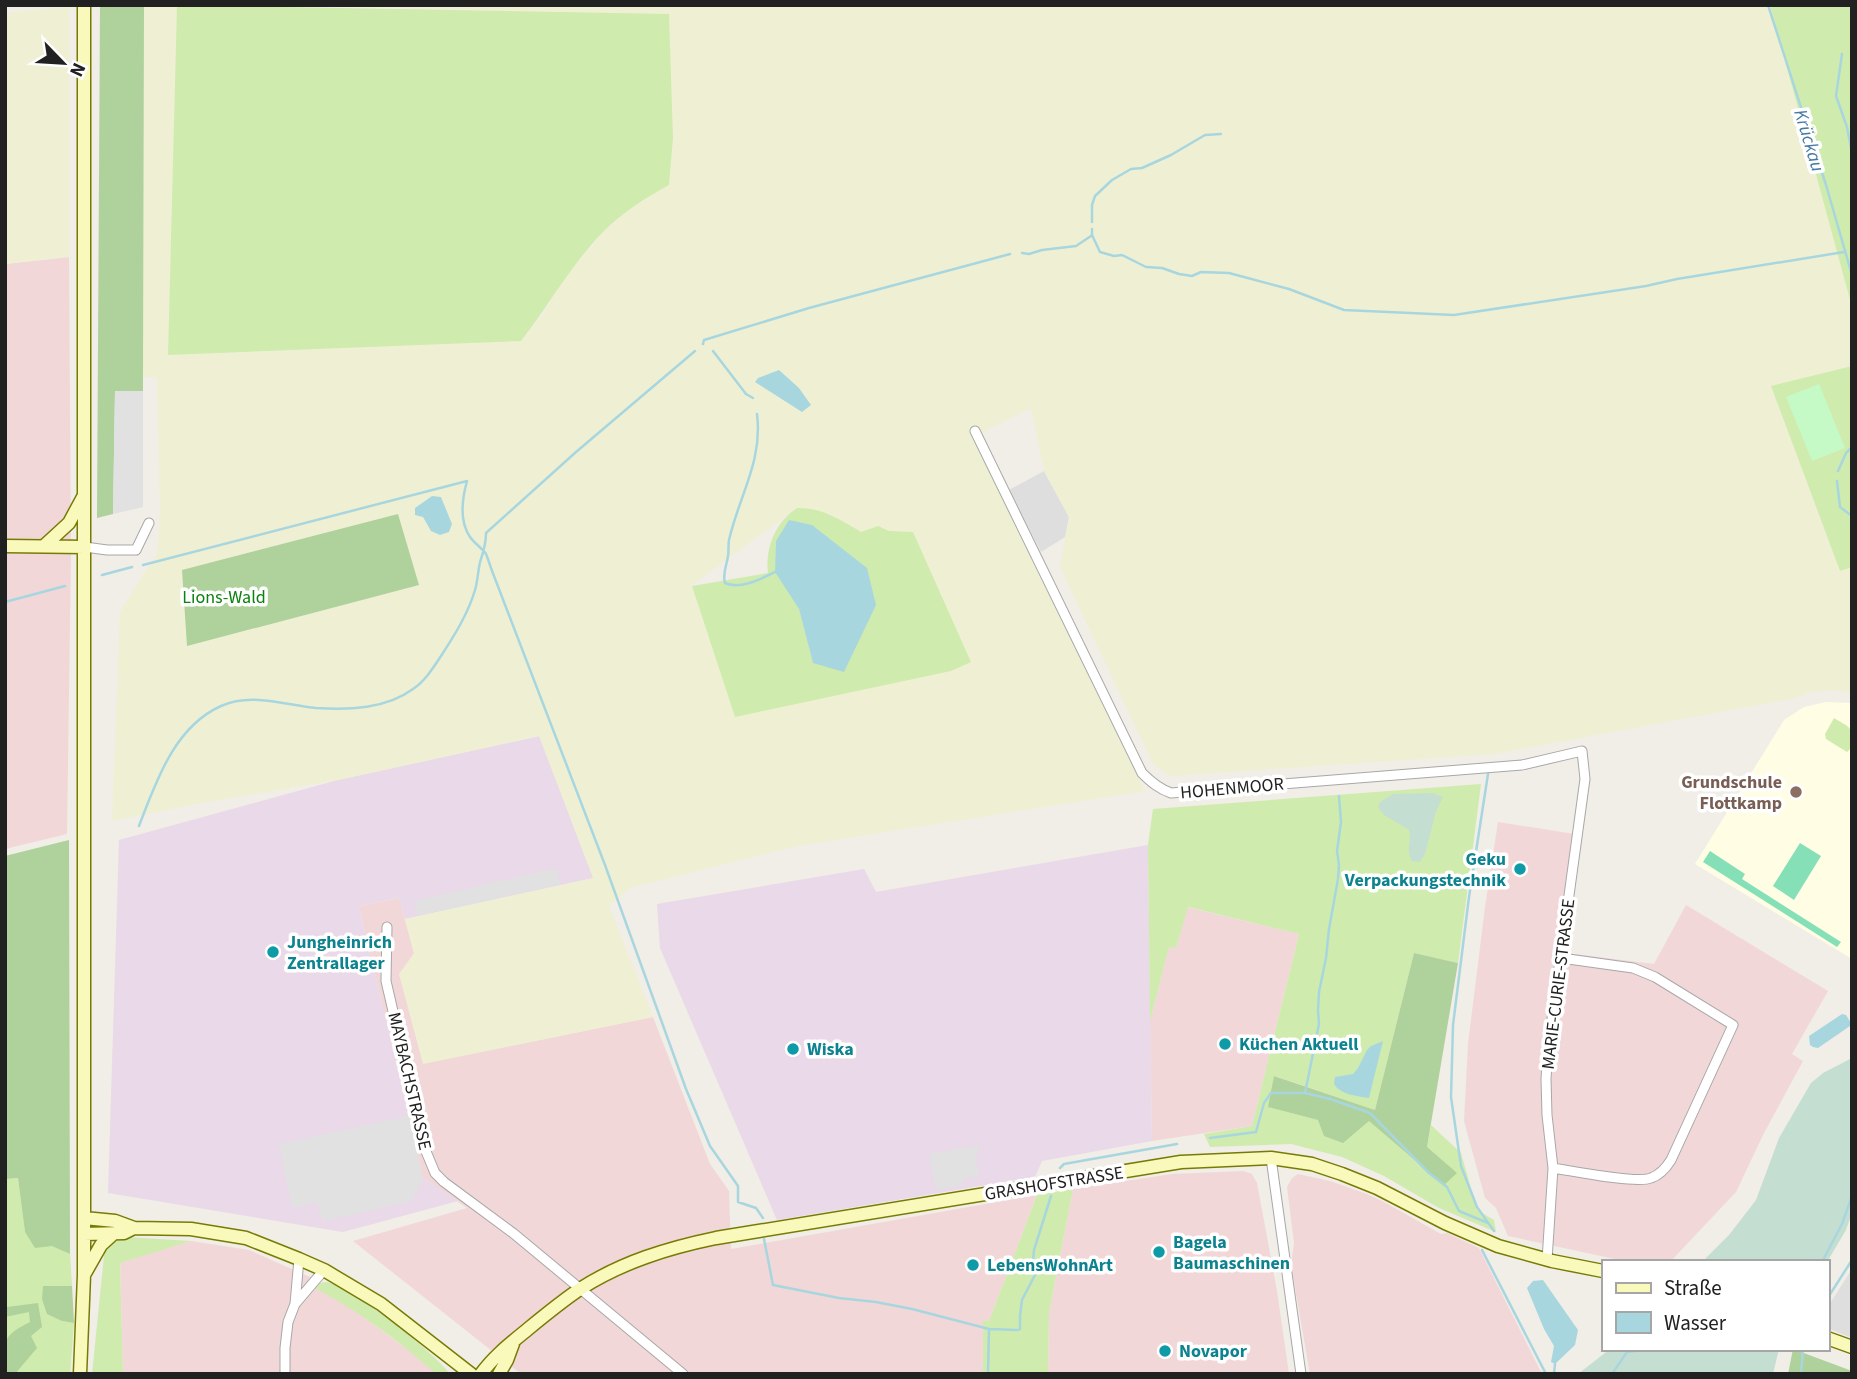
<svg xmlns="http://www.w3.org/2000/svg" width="1857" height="1379" font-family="'Source Sans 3',sans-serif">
<rect width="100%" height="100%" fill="#f1ede7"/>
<path fill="#dfdede" d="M1044,471L1069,517L1065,537L1041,552L1009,490Z
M1852,1269V1338L1827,1328V1308Z"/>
<path fill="#f2d7d8" d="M69,257L71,552L67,834L5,849V264Z
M1498,822L1581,835L1566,953L1654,964L1686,905L1828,991L1792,1054L1803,1061L1763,1135L1736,1192L1670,1262H1629L1508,1236L1496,1208L1485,1198L1464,1121L1468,1044L1485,907Z
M399,898L414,953L423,1063L653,1017L710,1164L729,1191L731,1249L1037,1195L989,1321L983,1320V1374H521L353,1241L467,1208L423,1178L359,906Z
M1187,907L1299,934L1252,1126L1152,1141L1150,1021L1169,946L1176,948Z
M1243,1171L1252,1174L1257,1183L1277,1291L1289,1374H1048L1049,1313L1073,1189L1172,1174Z
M1298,1174L1330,1181L1367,1194L1384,1202L1441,1234L1447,1233L1479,1248L1542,1374H1310L1291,1265L1294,1243L1287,1187L1292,1178Z
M191,1241L249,1250L312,1278L440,1374H123L120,1262Z"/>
<path fill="#ead9e8" d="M540,736L594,878L405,919L399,898L359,906L423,1178L458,1201L343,1232L108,1193L119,840L338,780Z
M1148,845L1152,1141L1042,1161L1035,1177L777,1220L660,948L657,904L864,869L876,892Z"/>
<path fill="#fffde3" d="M1826,702L1852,703V959L1695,864L1784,720L1804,707Z"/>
<path fill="#eff0d3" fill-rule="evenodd" d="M144,5H177L168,355L521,341L542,315L567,275L604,231L640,201L669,185L668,14L240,5H1770L1852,307V366L1771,387L1840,571L1852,567V694L1837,690L1812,692L1795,698L1494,754L1170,776L1153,764L1060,567L1069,517L1044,471L1031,408L983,432L990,460L986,464L1145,791L797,846L630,888L609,906L653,1017L423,1064L399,974L414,953L405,919L593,878L539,736L338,780L206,802L112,821L120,612L158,552L160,510L157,377H143ZM797,508H809L834,516L861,532L878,526L889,531L735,716L692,585Z
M69,7V257L5,264V13Z"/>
<path fill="#d0ebae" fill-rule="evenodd" d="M177,5L669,14L673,138L669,185C645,198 622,213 603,232C571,265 549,305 521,341L168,355Z
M1770,5H1852V307Z
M1852,366V567L1840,571L1771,386Z
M797,508C821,507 841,520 861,532L878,526L889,531L913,532L971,662L951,671L735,717L692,586L768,573C765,547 776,522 797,508ZM799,608L857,643L844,671L813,662Z
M1834,718C1852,729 1852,726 1852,747L1847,752L1826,739L1825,734Z
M1481,784L1458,963L1414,953L1375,1110L1275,1076L1269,1107L1318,1120L1369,1121L1427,1147L1431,1125L1461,1153L1477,1210L1494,1220L1496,1232L1439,1208L1384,1176L1342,1157L1291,1144L1210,1147L1204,1134L1252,1126L1299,934L1188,907L1176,948L1169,947L1150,1021L1148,845L1153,809Z
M18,1178L25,1232L70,1254L72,1286L43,1287L62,1321L74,1323L70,1374H5V1179Z
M1073,1189L1049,1313L1048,1374H983V1320L989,1321L1037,1195Z
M125,1237L191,1241L120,1263L123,1374H92L105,1246Z
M327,1282C355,1290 432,1350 450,1374H436C398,1340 358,1311 313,1287L320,1283Z"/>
<path fill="#afd19c" d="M100,5H144L143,377V391H115L113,514L97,518Z
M398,514L419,585L187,646L182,570Z
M69,840L70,1254L52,1246L35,1248L25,1232L18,1178L5,1179V856Z
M1414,953L1458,963L1427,1147L1457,1173L1444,1185L1369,1121L1343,1143L1324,1136L1318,1120L1268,1107L1274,1076L1375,1110Z
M43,1286H72L74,1323L62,1321L47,1314L42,1299Z
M5,1302L7,1307L38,1303L42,1327L31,1336L37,1348L15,1374H5C5,1341 0,1337 30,1322L29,1312L5,1317Z
M1793,1349L1852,1371V1374H1788Z"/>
<path fill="#c4dfd1" d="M1432,793L1443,797L1436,811L1425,854L1420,862L1412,861C1405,850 1412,842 1409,830L1384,815L1378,807L1380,802L1393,794Z
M1852,1058V1213L1846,1230L1827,1262H1702L1729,1235L1756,1200L1779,1138L1811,1083L1823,1073Z
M1610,1349H1779L1773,1374H1578Z"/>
<path fill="#c5fac6" d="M1819,384L1845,448L1812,461L1786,397Z"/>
<path fill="#86e0b7" d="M1800,843L1821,856L1794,900L1773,886Z
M1710,851L1745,874L1742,879L1841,942L1837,947L1703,862Z"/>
<path fill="#e1e1e1" d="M115,391H143V507L113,514Z
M556,868L560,884L418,916L415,901Z
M409,1116L423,1178L412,1201L323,1221L317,1202L292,1208L279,1144Z
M978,1145L979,1153L975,1154L979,1176L963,1179V1185L936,1190L929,1154Z"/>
<path fill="#a8d6df" d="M779,370L799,388L811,405L802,412L755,382L758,378Z
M432,496L441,497L452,524L449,532L440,535L431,531L423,517L415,515V508Z
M789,520L812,525L867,568L876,605L844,672L813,663L799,609L775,572L776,541Z
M1842,1014L1846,1015L1851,1023L1850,1026L1818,1048L1813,1047L1810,1045L1809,1036Z
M1383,1041L1369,1098C1357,1096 1341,1095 1334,1084L1335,1077L1353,1074L1358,1068L1367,1050L1371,1046Z
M1543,1280L1578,1330L1575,1345L1555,1364L1551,1362L1554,1346L1544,1329L1527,1288L1533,1281Z"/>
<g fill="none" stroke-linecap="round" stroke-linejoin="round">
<path stroke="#a8d6df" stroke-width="2.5" d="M1768,5L1826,185L1852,275
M1842,54L1836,96L1847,127L1852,153
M1092,222V205L1095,196L1112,180L1131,169L1142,168L1171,155L1205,135L1221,134
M1092,229V235L1100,252L1114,256L1122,255L1146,267L1162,268L1179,274L1192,276L1201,272L1229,273L1289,289L1344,310L1454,315L1646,286L1677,279L1844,252
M1022,253L1029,254L1042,250L1076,246L1091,236
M703,344L704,340L809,308L1010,254
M713,351L746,394L753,398
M757,414C763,461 739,496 729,540C728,545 729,551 728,556C727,565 722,573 725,583C740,590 761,579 775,572
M1838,471L1846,453L1852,447
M1837,481L1840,507L1852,516
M143,565L467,481C462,499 459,521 470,537C474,543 482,548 486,554C489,561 491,569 494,576L605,865L686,1089L710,1146L738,1186V1202L756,1208L763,1218
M102,575L132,567
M5,602L65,586
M1488,774L1469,897L1453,1025L1451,1097L1461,1166L1477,1207L1494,1231
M139,826C156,782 174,727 221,706C251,692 285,705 316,708C349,710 386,709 413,689C425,681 433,668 441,656C454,636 468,614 475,590C478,581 478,567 481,559C484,550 486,543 486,533L576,452L695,351
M1305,1093L1319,1024L1318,1011L1319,992L1326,958L1329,929L1338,879L1339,865L1337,851L1341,822L1339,796
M1210,1138L1256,1132L1264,1103L1271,1093H1305L1330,1099L1370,1113L1429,1173L1447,1187L1459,1211L1488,1223
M1060,1168L1064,1164L1177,1144
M764,1239L773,1285L839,1298L876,1302L912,1309L989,1329
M1482,1250L1546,1374
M1822,1262L1842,1224L1852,1196
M1827,1299L1852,1260
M988,1374L989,1329L1018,1330L1020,1329V1316L1022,1300L1036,1273V1267L1033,1260L1034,1250L1051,1196
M1554,1374L1555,1364
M1612,1374L1627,1352L1651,1349
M1801,1374L1803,1349"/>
<g stroke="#a8a8a8" stroke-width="11">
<path id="street" d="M975,431L1142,773C1151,782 1159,789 1171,793L1522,765L1582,751L1585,779L1548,1048L1546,1079L1547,1115L1553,1168L1547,1260
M85,547L107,550H136L149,523
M387,927L386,981L425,1149L435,1173L444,1182L513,1233L683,1374
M1271,1158L1301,1374
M1553,1168C1573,1171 1636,1184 1651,1178C1660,1175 1666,1168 1671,1160L1733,1025L1655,977L1633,968L1561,958
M295,1304L324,1270
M285,1374V1348L288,1322L295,1304L299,1259"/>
</g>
<g stroke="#777b04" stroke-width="15">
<path id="secondary" d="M5,546L85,547
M44,546L69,523L83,497
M84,1218L115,1221L134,1228L191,1229L246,1238L299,1259L324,1270L381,1304L471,1374
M84,1234L124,1233L134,1228
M84,1275L101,1245L112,1235
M1827,1338L1852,1347
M80,1374L84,1275V5
M481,1374C494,1356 511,1343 528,1329C545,1315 562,1301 580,1289C622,1262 668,1248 716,1238L1181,1162L1271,1158L1312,1164L1342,1174L1377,1188L1445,1223L1498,1246L1552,1261L1603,1271
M499,1374L507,1360L514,1341"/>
</g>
<use href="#street" stroke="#fff" stroke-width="9"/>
<use href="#secondary" stroke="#faf9bc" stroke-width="12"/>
</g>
<circle fill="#8d6e63" stroke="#fff" stroke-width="2.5" cx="1796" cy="792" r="7"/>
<g fill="#0f9aa8" stroke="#fff" stroke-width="2.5">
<circle cx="1520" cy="869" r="7"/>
<circle cx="273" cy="952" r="7"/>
<circle cx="1225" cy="1044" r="7"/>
<circle cx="793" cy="1049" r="7"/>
<circle cx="1159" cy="1252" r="7"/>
<circle cx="973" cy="1265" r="7"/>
<circle cx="1165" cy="1351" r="7"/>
</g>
<g text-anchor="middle" stroke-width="7" stroke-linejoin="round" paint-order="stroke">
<g font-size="18" fill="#0b820d" stroke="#fff">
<text x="224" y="603">Lions-Wald</text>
</g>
<g font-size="18" font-weight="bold" fill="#785e54" stroke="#fff" text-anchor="end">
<text x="1782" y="788">Grundschule<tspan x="1782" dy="21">Flottkamp</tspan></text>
</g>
<g font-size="18" fill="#212121" stroke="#fff">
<text transform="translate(1232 788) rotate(-5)" y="6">HOHENMOOR</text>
<text transform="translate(1558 984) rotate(-83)" y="6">MARIE-CURIE-STRASSE</text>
<text transform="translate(410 1081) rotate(77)" y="6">MAYBACHSTRASSE</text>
<text transform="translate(1054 1183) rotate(-9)" y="6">GRASHOFSTRASSE</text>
</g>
<g font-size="18" font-weight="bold" fill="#0d838f" stroke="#fff" text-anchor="start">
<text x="1506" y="865" text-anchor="end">Geku<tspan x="1506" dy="21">Verpackungstechnik</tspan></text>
<text x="287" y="948">Jungheinrich<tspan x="287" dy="21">Zentrallager</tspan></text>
<text x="1239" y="1050">Küchen Aktuell</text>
<text x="807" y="1055">Wiska</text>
<text x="1173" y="1248">Bagela<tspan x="1173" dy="21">Baumaschinen</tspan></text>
<text x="987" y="1271">LebensWohnArt</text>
<text x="1179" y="1357">Novapor</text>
</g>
<g font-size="19" font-style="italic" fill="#457aa2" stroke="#fff">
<text transform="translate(1810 140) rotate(73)" y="7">Krückau</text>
</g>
</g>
<rect width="1857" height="1379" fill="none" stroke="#212121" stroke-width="14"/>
<rect x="1602" y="1260" width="228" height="91" fill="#ffffff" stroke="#a6a6a6" stroke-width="2"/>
<rect x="1616" y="1283" width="35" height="10" fill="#faf9bc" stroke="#a6a6a6" stroke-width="2"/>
<text x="1664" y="1295" font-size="21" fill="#212121">Straße</text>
<rect x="1616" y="1312" width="35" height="21" fill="#a8d6df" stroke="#a6a6a6" stroke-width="2"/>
<text x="1664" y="1330" font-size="21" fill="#212121">Wasser</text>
<g transform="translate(63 63) rotate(115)" stroke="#ffffff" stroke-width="5" paint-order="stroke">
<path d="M0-5L12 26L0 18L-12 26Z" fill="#212121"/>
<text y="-10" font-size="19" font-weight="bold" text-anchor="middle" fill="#212121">N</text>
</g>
</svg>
